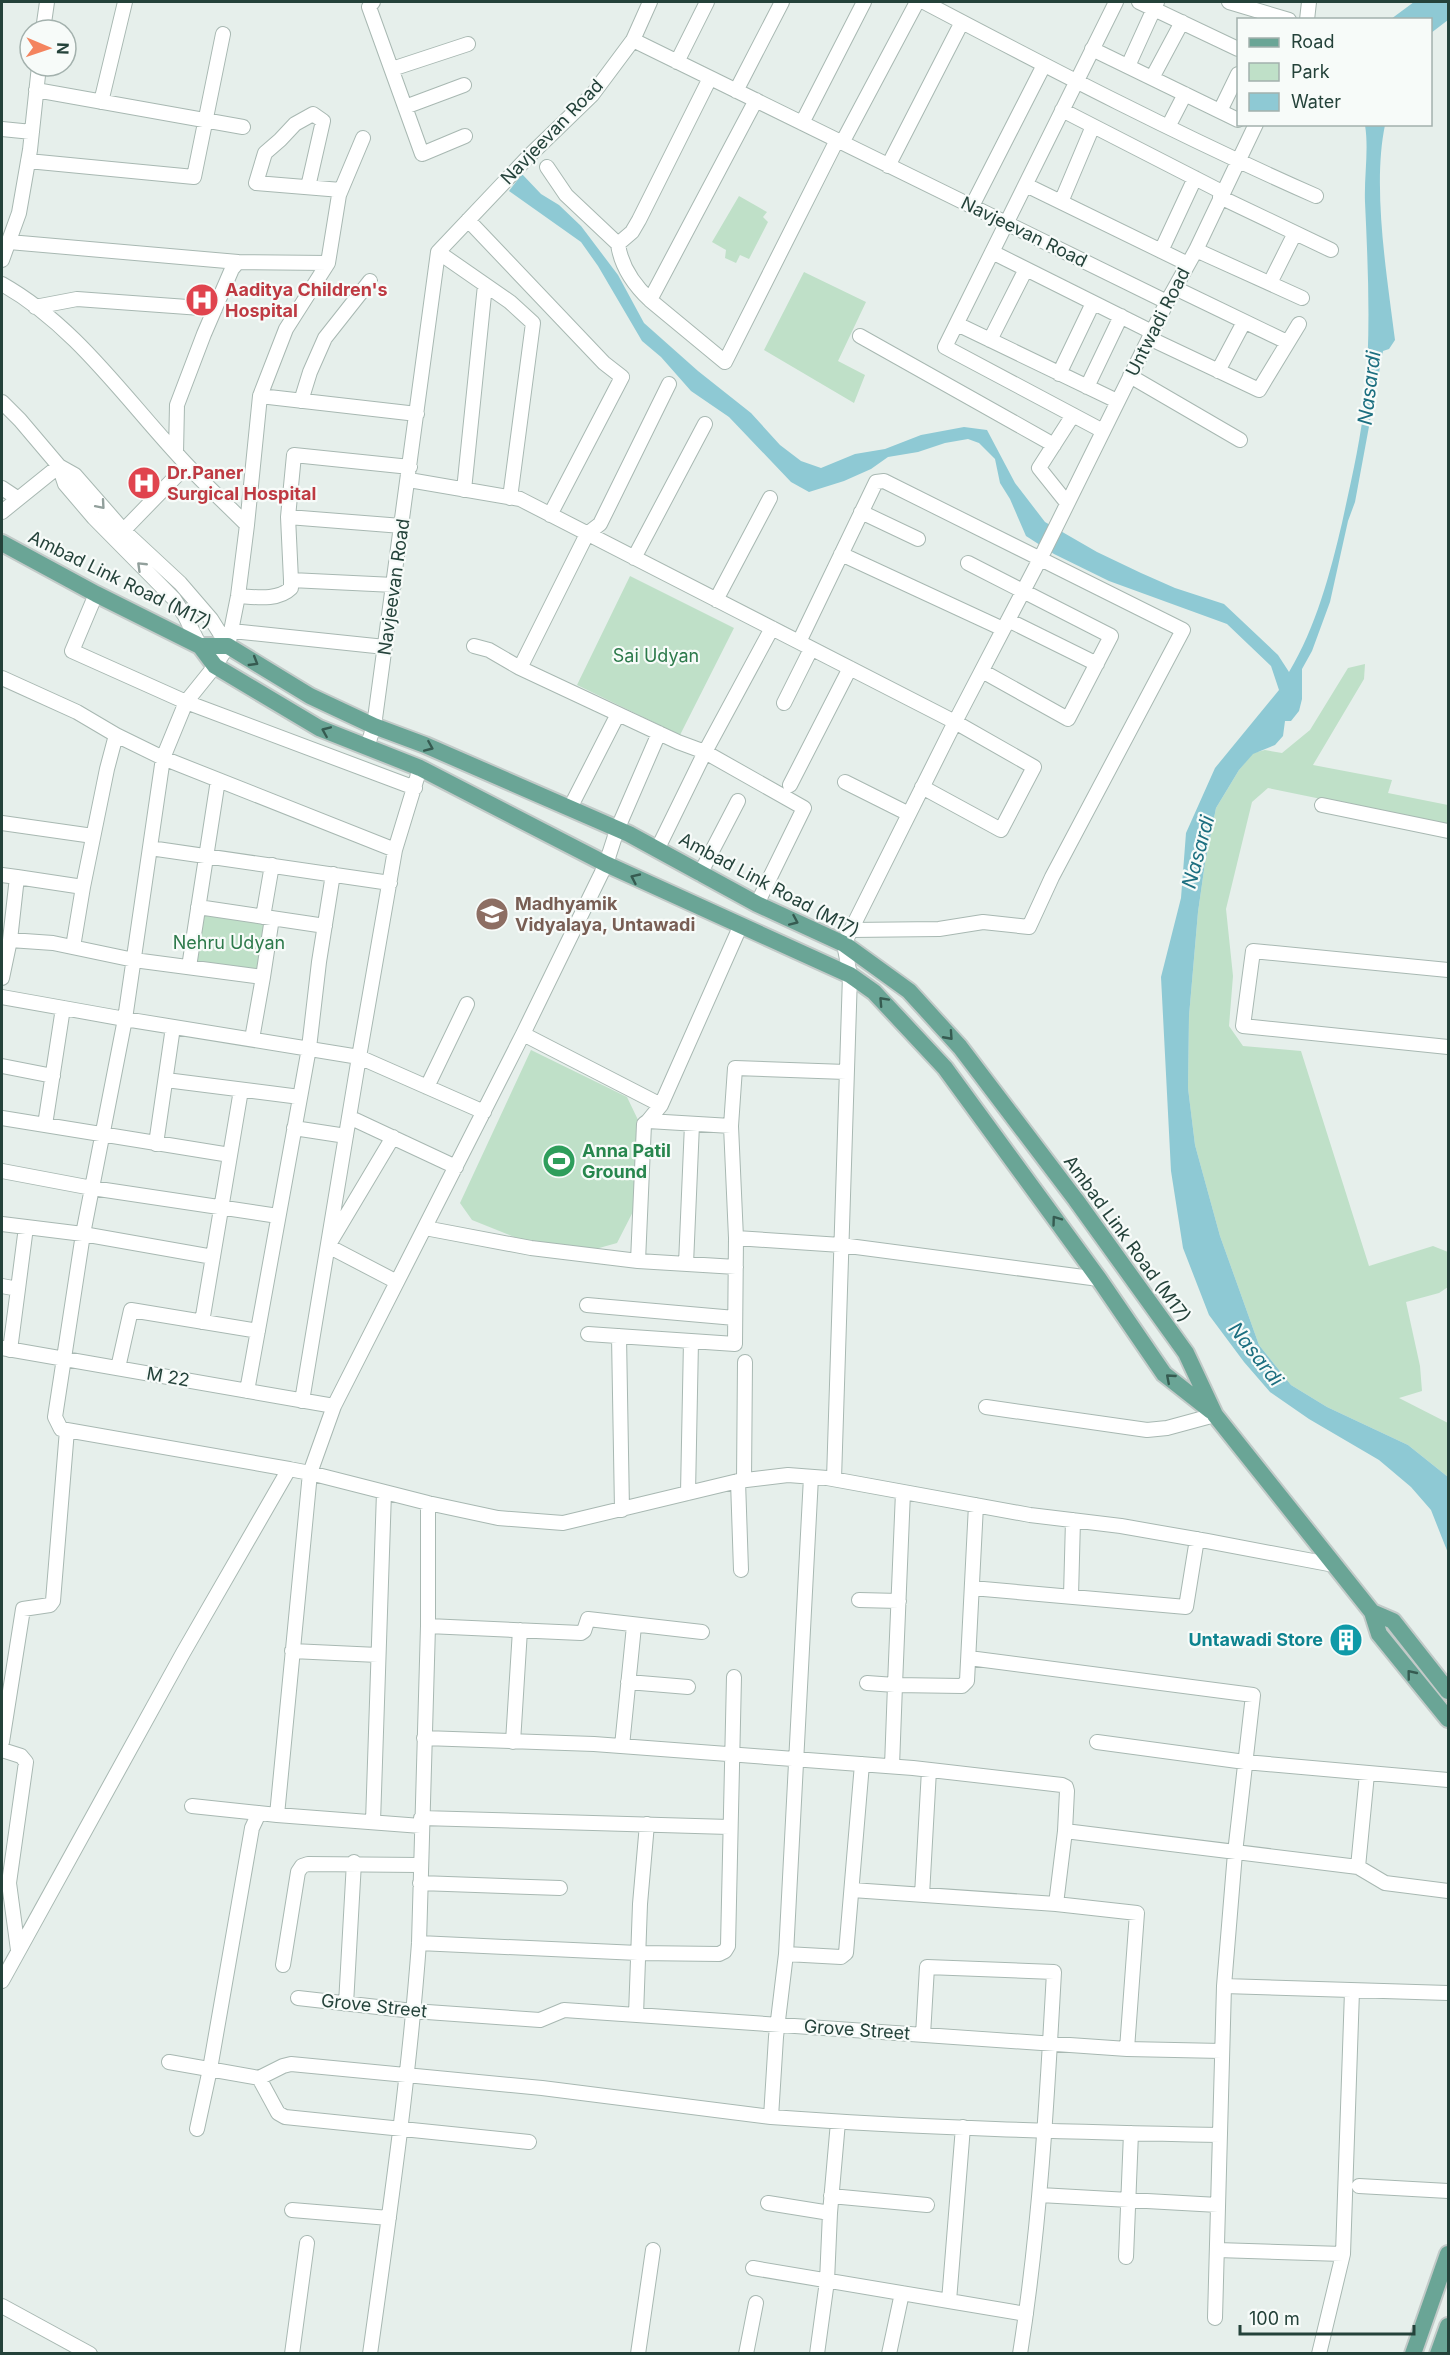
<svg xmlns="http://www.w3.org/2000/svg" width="1450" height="2355" font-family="Inter,sans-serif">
<rect width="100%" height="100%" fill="#e6efeb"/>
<path fill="#bfe0c8" d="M739,196L767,212L763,217L768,222L749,259L740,255L736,263L725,258L726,250L712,242Z
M804,272L866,302L838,361L865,375L854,403L764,350Z
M630,576L734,628L680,735L577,685Z
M1365,664L1364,679L1313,765L1392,780L1388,793L1448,805V825L1268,788L1252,802L1226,909L1233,976L1229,1026L1243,1046L1301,1051L1369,1266L1433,1246L1448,1252V1287L1439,1293L1406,1302L1420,1366L1422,1391L1399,1398L1448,1423V1477L1408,1445L1327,1407L1291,1385L1259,1345L1220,1236L1195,1145L1188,1088L1189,1016L1198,912L1205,863L1216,808L1239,770L1253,753L1265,750L1282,753L1310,730L1348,668Z
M200,912L266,922L259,973L192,963Z
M531,1050L627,1097L639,1122V1200L617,1243L574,1255L527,1242L472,1220L460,1203Z"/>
<path fill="#8ec9d4" d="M1414,2H1448V20L1431,33L1430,20L1391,19Z
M1365,125H1385C1372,187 1387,276 1395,340L1389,349L1383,351L1355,502L1348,521L1330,602L1312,651L1302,669V699L1299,711L1291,721H1285L1283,736L1275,745L1253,754L1239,770L1216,808L1205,863L1198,912L1189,1016L1188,1088L1195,1145L1220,1236L1259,1345L1291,1385L1327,1407L1408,1445L1448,1477V1553L1431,1510L1411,1487L1379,1460L1309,1419L1270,1392L1244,1362L1209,1315L1183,1248L1171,1171L1161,977L1181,898L1186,833L1215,768L1279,690L1271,666L1227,624L1109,581L1054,554L1026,536L1010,499L1000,483L995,459L979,443L968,439L945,443L918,452L888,457L871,469L844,481L809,492L791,482L729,417L691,391L661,357L642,341L598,266L581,242L509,191L522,174L541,194L559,205L581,226L618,275L644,323L698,371L751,413L780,445L801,461L821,468L855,454L885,449L921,435L964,427L987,430L1015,483L1045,522L1097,552L1141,573L1175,588L1224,604L1278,655L1289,672C1316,627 1330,574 1342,523C1351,481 1361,440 1365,397C1371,332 1368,267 1365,202C1364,176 1369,150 1365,125Z"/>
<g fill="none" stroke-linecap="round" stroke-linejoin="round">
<g stroke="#a8b8b2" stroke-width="16">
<path id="minor" d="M373,2L369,7L422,154L465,136
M924,2C1053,70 1182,137 1316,196
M1139,2L1238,49
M1229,2L1289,20
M1307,20L1309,2
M43,30L47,2
M633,40L650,2
M1092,49L1238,120
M677,62L707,2
M1128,66L1157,2
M392,69L468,44
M1152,78L1182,22
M36,90L243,127
M736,91L782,2
M756,100L650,300L725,362L837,140
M101,102L125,2
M405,107L464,85
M1062,110L1222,192
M1220,111L1238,74
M802,123L864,2
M1168,127L1185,94
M2,129L32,132
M842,143L917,2
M28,161L194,177L223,34
M888,166L962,22
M547,167L566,195L618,244L632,232L639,220L710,78
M1026,185L1188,264
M308,187L323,121L313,114L295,124L280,140L265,153L256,183L341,190
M1220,197L1331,250
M1061,202L1093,126
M972,206L1044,65
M468,220L604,363L622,377L550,515
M9,242L238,262
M618,244C621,266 634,285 650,300
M1196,250L1302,298
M1161,251L1195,178
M438,252L510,302L533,323L510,498
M992,252L1152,332
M2,260L19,213L30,150L39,66
M1270,283L1295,233
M2,284C73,324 121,393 176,453C198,478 223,501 247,525L260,396L417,414
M1175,288L1287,342
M35,307L77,299L215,309
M957,324L1117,401
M860,336L1054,445
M1149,338L1259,390L1299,324
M990,340L1026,269
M1218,371L1244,322
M1059,374L1093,303
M1130,376L1240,440
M669,384L600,524L587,534L520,668L678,742L705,752L804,808L757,904
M1087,387L1121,316
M260,396L286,329L328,263
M301,401L310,372L325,338L370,281
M2,402L20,420L59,466L75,475L124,531L180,583L211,619L228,646
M1103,431L945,347L1116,2
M176,453L177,405L204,334L232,269L238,262L328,263L339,195L363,138
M59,466L65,484L94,518L174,599L185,616L200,646
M409,480L520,499L955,722L1034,767L1001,830L922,787
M2,488L17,498
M464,490L485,285
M1067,503L1039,468L1073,415
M2,512L59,466
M861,512L918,539
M288,517L402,526
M247,525L238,596L228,646L215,666L186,702L163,758L125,1019L83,1234L55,1417L61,1429L289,1469
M118,536L187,465
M841,554L1003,629
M634,558L705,424
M968,563L1111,636L1068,719L982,671
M394,585L291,580L288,517L294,455L410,467
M96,594L72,651L186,702L415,788
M238,596C255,597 278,601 291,588V580
M716,600L770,498
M1008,620L1097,664
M232,631L385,647
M799,642L876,482L884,481L1183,630L1052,877L1029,927L983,922L939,929L851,930
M474,646L489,650L520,668
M2,678L77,712L116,735
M784,703L811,649
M367,747L374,726L438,252L529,156L592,95L633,40L1167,302
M845,782L909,814
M790,785L850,668
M1322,805L1448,831
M570,808L618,714
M2,823L93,836
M150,848L390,883
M658,848L705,752L772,628
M395,850L420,768
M700,874L738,801
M2,875L17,877
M198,907L325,926
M263,917L272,865
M73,947L83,887
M189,967L218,780
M1448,970L1253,951L1243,1026L1448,1047
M2,978L10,940
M2,997L125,1019L359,1057L395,850L163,758L116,735L107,769L83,887L17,877L10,940L53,943L134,960L263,977L272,918
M523,1034L661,1105
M252,1039L263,977
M2,1066L53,1076
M166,1080L300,1097
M427,1087L467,1004
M349,1117L456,1167
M2,1118L230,1155
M648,1121L661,1105L740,927
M45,1125L63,1008
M731,1126L736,1238
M294,1128L346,1136
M393,1137L328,1246L397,1282
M156,1144L173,1027
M2,1171L92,1188L278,1216
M2,1224L83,1234L213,1257
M425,1228L531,1248L638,1261
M686,1264L692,1124
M736,1267L638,1261L644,1124L648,1121L731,1126L735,1068L846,1072
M2,1286L18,1289L10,1350
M18,1289L26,1227
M587,1305L735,1318
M202,1322L241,1090
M588,1334L735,1344L736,1238L841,1245L1099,1279
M619,1336L622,1510
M2,1348L334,1406
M118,1368L131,1310L258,1331
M247,1391L309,1048L319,962L333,874
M302,1401L359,1057L484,1112
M986,1407L1147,1430L1167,1428L1215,1415
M811,1477L786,1954L776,2037L771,2117C920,2128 1070,2132 1220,2135
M834,1479L850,975L844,944L955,722L1042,555L1167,302L1196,250L1256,124
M744,1480L745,1362
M738,1481L741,1570
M903,1492L895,1685L962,1686L967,1681L976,1505
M688,1493L691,1341
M972,1588L1186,1607L1197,1539
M1071,1596L1073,1520
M859,1600L899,1601
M428,1626L581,1633L584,1631L588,1619L702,1632
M292,1651L378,1655
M969,1658L1253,1695L1235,1853L1224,1986
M628,1682L688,1687
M867,1683L895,1685L892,1766
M424,1738L594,1744L913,1768L1062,1785L1066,1787L1067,1791L1065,1831L1358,1867L1367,1774
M2,1742L23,1609L50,1605L53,1601L67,1430
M513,1742L520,1630
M1097,1742L1245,1762L1448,1780
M622,1746L634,1626
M2,1750L21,1756L26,1762L9,1883L18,1950
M192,1806L277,1815L421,1826
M277,1815L310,1473L428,1503L498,1518L563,1523L738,1481L788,1475L827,1478L1030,1515L1121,1526L1207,1541L1334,1565
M421,1818L729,1827
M373,1822L384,1492
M1358,1867L1385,1883L1448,1891
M420,1883L560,1888
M852,1890L1056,1904
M922,1895L929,1770
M419,1943L638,1953L719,1954L725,1951L728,1946L734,1677
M786,1954L841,1957L846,1953L862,1764
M283,1965L298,1872L302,1866L308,1864L419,1865
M2,1981L183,1653L289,1469L310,1473L334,1406L523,1034L606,864L617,830L659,733
M298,1998L413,2011L540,2020L564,2010L1127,2049L1137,1913L1056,1904L1065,1831
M346,2004L354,1862
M636,2015L640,1904L647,1824
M923,2035L927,1967L1054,1972C1047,2100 1040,2227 1020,2354
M1127,2049L1222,2051
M169,2062L259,2078L283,2066L291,2064L542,2088L771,2117
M259,2078L278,2113L285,2117L529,2142
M197,2129L210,2069L252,1828L259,1813
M1359,2186L1448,2191
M1040,2195L1218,2205
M831,2196L927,2205
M768,2203L830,2213
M292,2210L389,2218
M1217,2250L1343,2254
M1126,2257L1131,2133
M753,2268L949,2301L963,2127
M949,2301L1026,2314
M2,2306L90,2354
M1215,2318L1224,1986L1448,1993
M292,2354L307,2243
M370,2354C389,2217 409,2080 419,1943L428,1626V1503
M638,2354L653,2250
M746,2354L756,2303
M817,2354L827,2281L830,2213L838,2122
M889,2354L902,2293
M1319,2354L1343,2254L1352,1991"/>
</g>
<g stroke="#c2cac8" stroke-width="20">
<path id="major" d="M2,543L96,594L200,646H228L310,696L374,726L425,745L629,834L757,904L844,944L909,991L960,1047L1076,1200L1186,1353L1215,1415L1372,1612L1379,1634L1448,1719
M200,646L215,666L319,728L420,768L606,864L850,975L874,992L945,1068L1099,1279L1164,1374L1211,1411
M1372,1612L1393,1621L1448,1691
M1413,2354L1448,2254
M1438,2354L1448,2326"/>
</g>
<use href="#minor" stroke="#fff" stroke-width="14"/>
<use href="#major" stroke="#6aa596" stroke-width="16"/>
</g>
<defs><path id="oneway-chevron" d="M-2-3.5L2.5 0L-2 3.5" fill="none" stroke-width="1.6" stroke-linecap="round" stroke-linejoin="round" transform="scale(1.5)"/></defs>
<g stroke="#92a09c">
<use href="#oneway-chevron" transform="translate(101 505) rotate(49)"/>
<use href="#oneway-chevron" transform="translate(141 566) rotate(-136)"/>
</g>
<g stroke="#365b51">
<use href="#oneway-chevron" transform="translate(254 662) rotate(31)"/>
<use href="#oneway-chevron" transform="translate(326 731) rotate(-157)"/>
<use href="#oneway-chevron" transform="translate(429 747) rotate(23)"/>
<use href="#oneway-chevron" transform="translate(635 878) rotate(-155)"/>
<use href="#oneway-chevron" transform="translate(794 921) rotate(24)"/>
<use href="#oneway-chevron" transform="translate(883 1001) rotate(-133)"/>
<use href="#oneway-chevron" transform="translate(949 1036) rotate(48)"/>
<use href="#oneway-chevron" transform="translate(1056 1220) rotate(-126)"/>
<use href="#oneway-chevron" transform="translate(1170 1378) rotate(-139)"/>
<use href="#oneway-chevron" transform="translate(1411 1674) rotate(-129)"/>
</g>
<defs>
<g id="hospital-disc" transform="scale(1.725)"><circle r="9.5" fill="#e0444e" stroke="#f7fbf9"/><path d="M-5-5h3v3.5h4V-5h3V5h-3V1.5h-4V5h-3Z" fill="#fff"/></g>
<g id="school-disc" transform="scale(1.725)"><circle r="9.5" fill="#8d6e63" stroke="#f7fbf9"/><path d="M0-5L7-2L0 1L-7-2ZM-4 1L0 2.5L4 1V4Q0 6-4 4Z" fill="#fff"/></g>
<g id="stadium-disc" transform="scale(1.725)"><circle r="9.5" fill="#2e9e5b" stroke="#f7fbf9"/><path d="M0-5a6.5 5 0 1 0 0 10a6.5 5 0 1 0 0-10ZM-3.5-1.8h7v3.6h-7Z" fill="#fff"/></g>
<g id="building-disc" transform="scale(1.725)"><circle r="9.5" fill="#0f9aa8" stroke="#f7fbf9"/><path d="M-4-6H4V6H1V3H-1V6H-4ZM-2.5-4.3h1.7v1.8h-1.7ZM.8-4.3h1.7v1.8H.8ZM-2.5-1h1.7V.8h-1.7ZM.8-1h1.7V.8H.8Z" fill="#fff"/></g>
</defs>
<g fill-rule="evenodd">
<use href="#hospital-disc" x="202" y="300"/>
<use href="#hospital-disc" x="144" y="483"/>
<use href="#school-disc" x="492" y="914"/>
<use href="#stadium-disc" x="559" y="1161"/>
<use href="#building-disc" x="1346" y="1640"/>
</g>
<g text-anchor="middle" stroke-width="4.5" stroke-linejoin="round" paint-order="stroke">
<g font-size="18" fill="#24423a" stroke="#f7fbf9">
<text transform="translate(552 132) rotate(-46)" y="6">Navjeevan Road</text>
<text transform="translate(1024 232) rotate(26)" y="6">Navjeevan Road</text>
<text transform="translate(1158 322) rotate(-63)" y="6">Untwadi Road</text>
<text transform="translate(120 580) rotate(26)" y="6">Ambad Link Road (M17)</text>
<text transform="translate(394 587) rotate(-82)" y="6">Navjeevan Road</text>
<text transform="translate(769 885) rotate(28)" y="6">Ambad Link Road (M17)</text>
<text transform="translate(1127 1239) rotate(54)" y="6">Ambad Link Road (M17)</text>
<text transform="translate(168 1377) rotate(10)" y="6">M 22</text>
<text transform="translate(374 2006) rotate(6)" y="6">Grove Street</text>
<text transform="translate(857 2030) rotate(4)" y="6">Grove Street</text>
</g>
<g font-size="18" font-weight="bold" fill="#be3a42" stroke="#f7fbf9" text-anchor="start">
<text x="225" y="296">Aaditya Children's<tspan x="225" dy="21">Hospital</tspan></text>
<text x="167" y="479">Dr.Paner<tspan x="167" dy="21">Surgical Hospital</tspan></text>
</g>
<g font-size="18" fill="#2d7a4b" stroke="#f7fbf9">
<text x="656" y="662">Sai Udyan</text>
<text x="229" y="949">Nehru Udyan</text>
</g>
<g font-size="18" font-weight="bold" fill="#785e54" stroke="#f7fbf9" text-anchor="start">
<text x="515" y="910">Madhyamik<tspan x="515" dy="21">Vidyalaya, Untawadi</tspan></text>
</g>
<g font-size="18" font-weight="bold" fill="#27864d" stroke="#f7fbf9" text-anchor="start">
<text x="582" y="1157">Anna Patil<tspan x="582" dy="21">Ground</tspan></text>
</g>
<g font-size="18" font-weight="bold" fill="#0d838f" stroke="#f7fbf9" text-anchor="end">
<text x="1323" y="1646">Untawadi Store</text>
</g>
<g font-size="20" font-style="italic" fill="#1c6f80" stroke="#f7fbf9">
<text transform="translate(1369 388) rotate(-83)" y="7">Nasardi</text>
<text transform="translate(1198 852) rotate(-75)" y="7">Nasardi</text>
<text transform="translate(1256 1354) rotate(52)" y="7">Nasardi</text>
</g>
</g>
<rect width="1450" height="2355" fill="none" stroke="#24423a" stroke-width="6"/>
<rect x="1237" y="18" width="195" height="108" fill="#f7fbf9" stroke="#a3b1ad" stroke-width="1.5"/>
<rect x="1249" y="38" width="30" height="9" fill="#6aa596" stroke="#a3b1ad" stroke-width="1.5"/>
<text x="1291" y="48" font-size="18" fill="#24423a">Road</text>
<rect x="1249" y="63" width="30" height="18" fill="#bfe0c8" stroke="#a3b1ad" stroke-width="1.5"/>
<text x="1291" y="78" font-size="18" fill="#24423a">Park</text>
<rect x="1249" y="93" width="30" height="18" fill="#8ec9d4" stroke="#a3b1ad" stroke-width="1.5"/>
<text x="1291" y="108" font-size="18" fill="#24423a">Water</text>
<g transform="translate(48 48) rotate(92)"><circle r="28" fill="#f7fbf9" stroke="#a3b1ad" stroke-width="1.5"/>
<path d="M0-4.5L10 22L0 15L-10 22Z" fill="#f4845f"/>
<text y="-9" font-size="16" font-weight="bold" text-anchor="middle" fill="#24423a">N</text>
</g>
<path d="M1240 2325v9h174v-9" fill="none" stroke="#24423a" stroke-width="3"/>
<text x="1249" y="2325" font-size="18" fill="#24423a" stroke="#f7fbf9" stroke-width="4.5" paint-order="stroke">100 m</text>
</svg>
